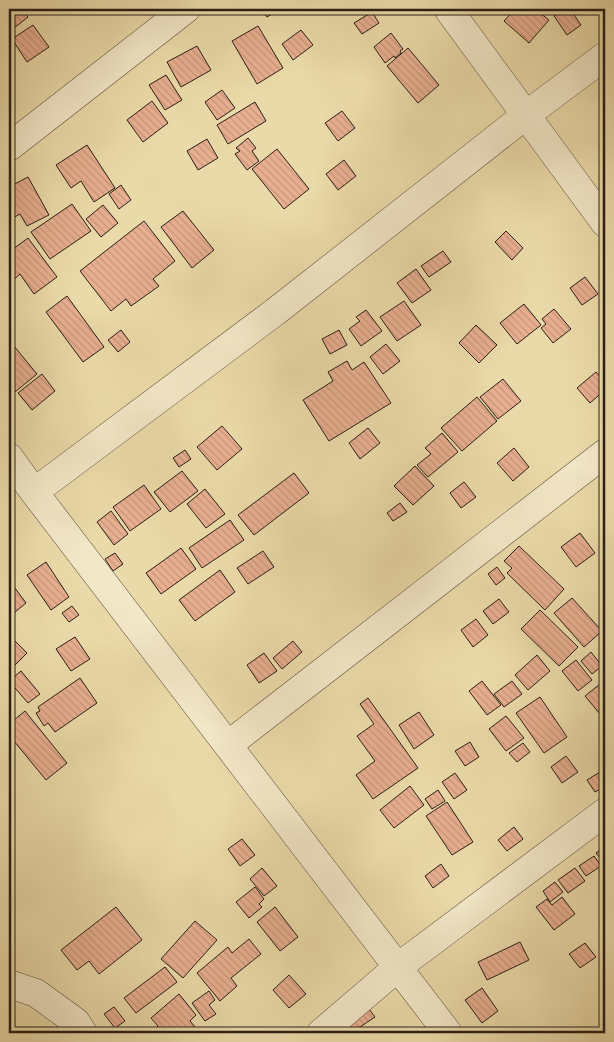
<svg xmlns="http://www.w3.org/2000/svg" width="614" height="1042" font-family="'Gentium Book Plus',serif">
<defs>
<pattern id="building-back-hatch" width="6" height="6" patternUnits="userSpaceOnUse" patternTransform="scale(1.25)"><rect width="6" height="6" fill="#e8af90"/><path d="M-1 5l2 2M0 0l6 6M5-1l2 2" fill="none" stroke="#c7967b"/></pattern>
</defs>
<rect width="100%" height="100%" fill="#ebdaa9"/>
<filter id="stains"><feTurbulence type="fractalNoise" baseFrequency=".004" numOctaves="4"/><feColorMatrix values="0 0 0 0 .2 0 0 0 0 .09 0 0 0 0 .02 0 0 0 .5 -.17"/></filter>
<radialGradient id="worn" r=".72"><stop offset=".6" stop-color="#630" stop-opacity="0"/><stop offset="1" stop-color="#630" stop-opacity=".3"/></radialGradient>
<path fill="url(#building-back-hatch)" stroke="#291e16" d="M9,9H22L28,17L9,32Z
M261,9H280L267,17Z
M492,9H502L496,14Z
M515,9H535L549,20L529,43L504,21Z
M563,9H570L581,25L567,35L554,16Z
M372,12L379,23L362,34L354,23Z
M33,25L49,47L27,62L12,39Z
M258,26L283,68L257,84L232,41Z
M301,30L313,45L293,60L282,44Z
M391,33L403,49L400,51L401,53L395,58L394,56L385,63L374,47Z
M197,46L211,70L181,87L167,62Z
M408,48L439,85L418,103L387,66Z
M166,75L182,100L165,110L149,85Z
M222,90L235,108L217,120L205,102Z
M152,101L168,123L143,142L127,120Z
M255,102L266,121L228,144L217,125Z
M342,111L355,128L338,141L325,123Z
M248,138L256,148L252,151L259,161L247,170L235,154L240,151L236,148Z
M207,139L218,158L198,170L187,151Z
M87,145L115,188L94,202L81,181L71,188L56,165Z
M277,149L309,189L284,209L252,169Z
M344,160L356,176L338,190L326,174Z
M28,177L49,215L27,226L20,214L9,220V187Z
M121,185L131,200L119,209L109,194Z
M72,204L91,231L50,259L31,232Z
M103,205L118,223L101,237L86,219Z
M183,211L214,250L192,268L161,227Z
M144,221L175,261L153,279L159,286L131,306L126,299L111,311L80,271Z
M506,231L523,248L512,260L495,242Z
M28,238L57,277L34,294L20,274L12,281L9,276V252Z
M443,251L451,262L429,277L421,266Z
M416,269L431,290L412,303L397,283Z
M585,277L598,294L582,305L570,288Z
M67,296L104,347L83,362L46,312Z
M404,301L421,325L397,341L380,317Z
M524,304L541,325L517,344L500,323Z
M554,309L571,329L553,343L541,328L546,324L542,319Z
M366,310L382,331L361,346L349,329L360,321L356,317Z
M476,325L497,345L479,363L459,343Z
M121,330L130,342L118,352L108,340Z
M339,330L347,345L330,354L322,339Z
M9,340L37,374L15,392L9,385Z
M386,344L400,361L383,374L370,357Z
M347,361L352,370L364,362L391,403L329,441L303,400L333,381L328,372Z
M596,372L605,383V390L590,403L577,388Z
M42,374L55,391L32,410L18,393Z
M503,379L521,401L498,419L480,397Z
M477,397L497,421L462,451L441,428Z
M222,426L242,449L217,470L197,447Z
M368,428L380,443L360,459L349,443Z
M442,433L458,452L428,477L417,465L431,454L425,448Z
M514,448L529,467L513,481L497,463Z
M185,450L191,459L179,467L173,458Z
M415,466L434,486L413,505L394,486Z
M182,471L198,491L170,512L154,492Z
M294,473L309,493L254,535L238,515Z
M464,482L476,497L461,508L450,493Z
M144,485L161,509L130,531L113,507Z
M205,489L225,514L206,528L187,504Z
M400,503L407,512L393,521L387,513Z
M111,511L128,534L114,545L97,522Z
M230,520L244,540L202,568L189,548Z
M580,533L595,553L576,567L561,547Z
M519,546L564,589L545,610L507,573L512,568L504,561Z
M181,548L196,569L161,594L146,573Z
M263,551L274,567L248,584L237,568Z
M115,553L123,564L113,571L105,559Z
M46,562L69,597L51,610L27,575Z
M497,567L505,578L496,585L488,574Z
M220,570L235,592L195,621L179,600Z
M12,584L26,603L9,617V587Z
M572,598L602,631L584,647L554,613Z
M499,599L509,612L493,624L483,611Z
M72,606L79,615L69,622L62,613Z
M540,610L578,647L559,666L521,629Z
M476,619L488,635L473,647L461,630Z
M75,637L90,659L71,671L56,649Z
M12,638L27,653L9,671V642Z
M293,641L302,652L282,669L273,658Z
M591,652L602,666L592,674L581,661Z
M264,653L277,671L259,683L247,665Z
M537,655L550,671L528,690L515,675Z
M576,660L592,680L578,691L562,671Z
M21,671L40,694L28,703L9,681Z
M80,678L97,703L55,732L48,723L44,726L36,713L40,711L38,707Z
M605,680V718L604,719L585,696Z
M482,681L501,705L487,715L469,691Z
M512,681L522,694L504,707L494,694Z
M9,695L14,701L9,705Z
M540,697L567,737L544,753L516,713Z
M368,698L418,768L373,799L356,775L375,761L357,736L374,724L360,704Z
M25,711L67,763L46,780L9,735V724Z
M419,712L434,735L414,749L399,725Z
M506,716L524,738L506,751L489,729Z
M470,742L479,757L465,766L455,751Z
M523,743L530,752L517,762L509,753Z
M566,756L578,772L562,783L551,767Z
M600,772L605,781V786L595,792L587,780Z
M455,773L467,790L454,799L442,782Z
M410,786L424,805L394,828L380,810Z
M438,790L445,801L432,809L425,799Z
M447,802L473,842L452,855L426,816Z
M514,827L523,839L507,851L498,840Z
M242,839L255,855L240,866L228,849Z
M605,846V860L603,862L596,853Z
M594,856L601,866L586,876L579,866Z
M441,864L449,876L433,888L425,876Z
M262,868L277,886L264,896L250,879Z
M575,868L585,881L568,893L558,880Z
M555,882L563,892L550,902L543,891Z
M255,887L264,899L259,904L262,907L249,918L236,902Z
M562,897L575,914L554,930L536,907L547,899L552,905Z
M116,907L142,940L99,974L89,961L77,970L61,950Z
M275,907L298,937L280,951L257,922Z
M195,921L217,940L183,978L161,959Z
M249,939L261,954L231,978L237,986L220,1001L197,973L228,947L232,953Z
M520,942L529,960L487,980L478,962Z
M585,943L596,957L580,968L569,954Z
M165,967L177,982L136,1013L124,998Z
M289,975L306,994L289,1008L273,990Z
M482,988L498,1011L482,1023L465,1000Z
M209,991L215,1000L209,1005L216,1014L205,1021L192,1003Z
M179,994L196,1015L190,1021L200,1033H155L153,1031L158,1026L151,1018Z
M366,1005L375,1017L351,1033H348L341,1023Z
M114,1007L125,1021L115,1028L104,1014Z"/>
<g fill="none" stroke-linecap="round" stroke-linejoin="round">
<g stroke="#5a4d3b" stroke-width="29">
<path id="minor" d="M448,9L605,223
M9,147L186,9
M9,457L34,492L448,1033
M34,492L275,312L526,115L605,56
M228,745L605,453
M9,984L36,993L76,1022L83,1033
M321,1033L398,967L605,812"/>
</g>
<use href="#minor" stroke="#f2e7c7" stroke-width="28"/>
</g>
<rect width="614" height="1042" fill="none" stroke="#ebdaa9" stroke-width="30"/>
<rect x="10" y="10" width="594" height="1022" fill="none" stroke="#291e16" stroke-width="2.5"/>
<rect x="15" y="15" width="584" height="1012" fill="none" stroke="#291e16"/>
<rect width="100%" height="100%" filter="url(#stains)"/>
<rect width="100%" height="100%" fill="url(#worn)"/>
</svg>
